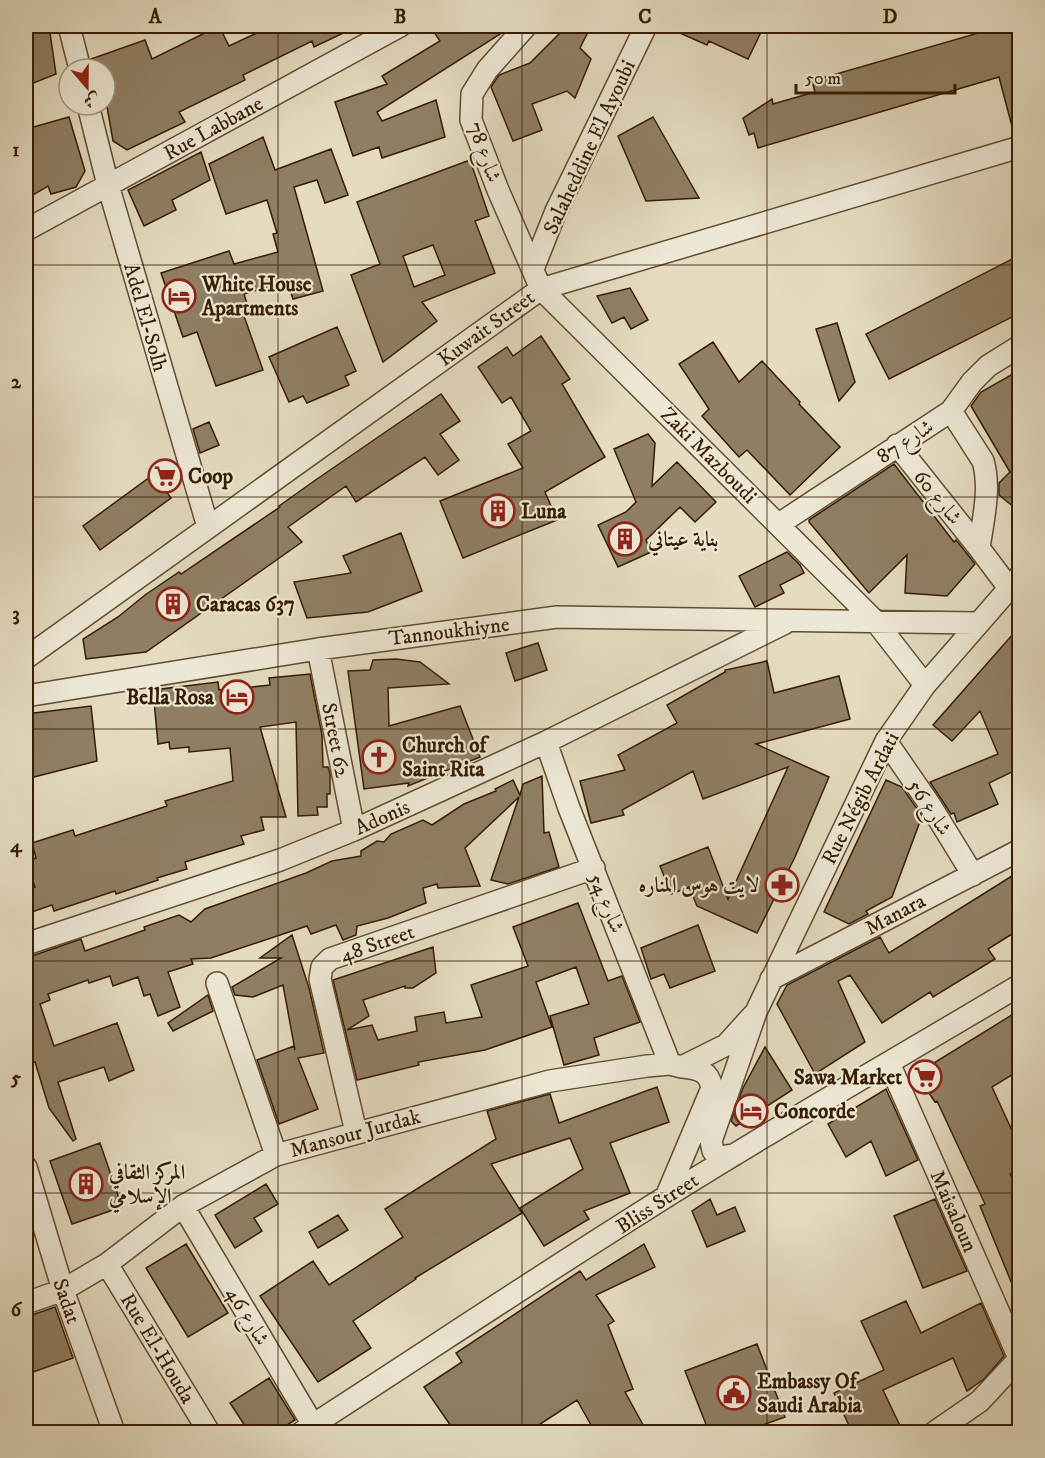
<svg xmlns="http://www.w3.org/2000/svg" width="1045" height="1458" font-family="'IM FELL DW Pica',Amiri,serif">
<rect width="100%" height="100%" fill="#e4dbc0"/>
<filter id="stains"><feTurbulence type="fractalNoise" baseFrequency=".00333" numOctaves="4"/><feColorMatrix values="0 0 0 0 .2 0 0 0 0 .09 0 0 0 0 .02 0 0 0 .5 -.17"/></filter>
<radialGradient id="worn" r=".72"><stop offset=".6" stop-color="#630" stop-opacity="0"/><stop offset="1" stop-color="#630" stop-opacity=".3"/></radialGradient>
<path fill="#907f64" stroke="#361c00" stroke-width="1.5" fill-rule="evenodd" d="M49,26L56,74L26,86V34Z
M219,26L229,46L272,26H358L314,47L312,41L243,75L245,80L179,112L185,122L127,150L113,141L105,95V69H92L91,59L145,40L152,59Z
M430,26H509L505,31L377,112L382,121L436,100L445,137L382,158L379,147L353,156L335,102L387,84L382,76L440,41Z
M567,26H591L580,48L591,59L575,98L567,91L532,104L542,130L513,141L491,87L499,75L530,63Z
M664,26H764L748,59L709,41L707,45Z
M982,26H1020V133L1014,134L999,77L758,148L754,133L749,135L743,118L772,99L773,104L815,92L812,81L982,32Z
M69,117L85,171L76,187L51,194L48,186L26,199V129Z
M653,117L699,198L646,201L618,136Z
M263,137L275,170L331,149L348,195L325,203L317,180L294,187L323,291L293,299L287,281L244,294L250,314L244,316L263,370L216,386L197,332L183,337L161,273L229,251L234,264L278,252L273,234L277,233L267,200L226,214L209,164Z
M201,152L210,180L172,200L176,210L144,226L128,190Z
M470,160L489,216L475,221L495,273L422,302L437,321L383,362L351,275L380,264L357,202ZM433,245L445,275L414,287L403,256Z
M1020,255V313L889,379L866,334Z
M630,288L648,320L631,329L624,317L612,323L597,296Z
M837,323L855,382L839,401L816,329Z
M337,327L356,371L345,376L349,385L307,403L303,396L289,402L269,357Z
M541,336L570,379L562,384L605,457L545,492L557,520L463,558L440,501L523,468L508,444L531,431L511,397L502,403L478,367L507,347L513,356Z
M713,342L739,382L762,361L800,402L799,404L840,447L790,495L747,450L739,457L702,416L709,409L679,364Z
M1020,370V512L999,495V483L1010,472L971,406L981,392Z
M441,394L460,421L440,434L459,460L438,475L425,457L356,502L346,486L288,527L302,542L146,652L86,659L83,639L118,617L145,595L179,572L181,574L280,507L279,506L317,479Z
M209,422L219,445L200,453L193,429Z
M648,434L655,443L652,486L677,462L716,502L695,522L680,507L646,540L651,552L618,567L598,525L626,512L636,502L614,449Z
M894,464L954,542L956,540L975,564L947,596L905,593L907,555L869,593L809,522V520Z
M154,474L171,498L100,550L83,526Z
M401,533L422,591L368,612L307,618L294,582L351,573L343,556Z
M787,552L800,565L804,573L780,585L784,593L755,607L739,576Z
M1020,626V768L989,783L998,804L957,822L954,813L951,814L930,782L998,754L980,711L952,741L933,725Z
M538,643L547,670L515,681L506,653Z
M396,659L420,662L449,684L388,688L389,726L460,706L480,757L408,786L409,783L364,789L348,671L370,670L373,660Z
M767,661L774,693L839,676L850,719L756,744L829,777L795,857L757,933L697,906L689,887L671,894L660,866L708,847L728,899L788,767L703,799L693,771L622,810L624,815L591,823L580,781L625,770L618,755L677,723L667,705L725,672V670Z
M310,674L322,735L323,767H328L330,774V794H327V807H317L318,815L298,816L296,722L260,727L286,817H261L264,830L241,836L244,844L185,862L187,869L157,878L158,880L116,894L115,891L54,911L52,905L26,914V891L35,887L26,861L36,858L32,843L73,830L75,836L167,806L165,801L233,781L230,748L189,752V747L170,749L169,742L158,744L154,701L162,700L161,689L218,682L219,690L252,687L270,685L269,678Z
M91,706L97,761L26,779V714Z
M542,776L544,833L549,832L559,867L508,884L491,880L519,797L465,848L480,886L438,888L437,884L423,888L426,903L388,918L357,926L356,935L343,940L336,925L311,934L307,926L211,958L191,959L193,964L168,972L180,1007L158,1016L150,994L144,996L138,977L113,986L110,976L89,983L88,980L48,994L50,1000L40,1004L54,1046L117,1023L134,1070L109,1081L104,1067L58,1082L76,1139L73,1141L49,1108L35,1062L26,1065V958L81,939L85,951L145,930L144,927L179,915L191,922L205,909L306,873L332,861L361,856V851L377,841L384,842L391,834L423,820L432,825L464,804L496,791L495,789L513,780L520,795L523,784Z
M886,780L902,787L922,816L892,897L866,911L868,914L849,924L824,912Z
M1020,871V929L988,949L995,959L933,997L930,992L882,1023L850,975L838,981L865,1042L815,1074L777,1004L787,985L880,937L889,953Z
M578,903L608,981L622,976L640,1022L594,1038L599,1055L564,1065L550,1016L589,1004L576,967L536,982L552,1027L485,1050L418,1062L419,1065L357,1080L333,980L433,947L436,973L413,988H405V986L363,1000L369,1016L347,1030L372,1025L378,1040L417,1031L415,1017L444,1012L446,1023L482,1017L471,985L528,966L513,927Z
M698,925L715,971L670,988L664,974L651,979L641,948Z
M292,935L309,988L324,1053L298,1058L318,1109L279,1124L257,1060L294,1046L295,1050L283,985L253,997L235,995L232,987L281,958H260Z
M208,995L213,1011L173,1031L168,1023Z
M1020,1010V1070L992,1087L1020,1148V1170L1010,1174L1020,1196L1019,1301L980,1206L985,1204L937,1101L935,1102L916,1074Z
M765,1047L792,1090L736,1126L731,1121L743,1088Z
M657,1087L669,1122L610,1143L630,1193L584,1211L589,1219L544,1246L520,1208L583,1169L570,1138L491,1164L522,1213L415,1278L416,1279L353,1321L371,1348L318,1382L260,1296L313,1261L329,1285L403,1237L385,1209L496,1139L487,1111L550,1094L559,1123Z
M886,1089L918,1160L886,1176L871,1141L846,1157L828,1124Z
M100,1143L122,1207L72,1224L50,1161Z
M266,1184L278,1204L254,1218L262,1231L235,1248L215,1215Z
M710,1199L717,1215L735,1207L745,1231L707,1247L692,1211Z
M935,1199L967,1271L923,1288L894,1216Z
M338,1215L348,1230L318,1248L309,1232Z
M186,1244L228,1313L188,1337L146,1268Z
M644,1244L655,1267L596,1295L614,1321L608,1325L633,1389L625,1392L647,1432H595L577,1400L528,1432H508L503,1425L491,1432H455L424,1387L462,1362L456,1353L580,1271L586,1280Z
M906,1301L921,1333L981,1303L1004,1356L984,1379L967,1391L953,1358L883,1390L903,1432H852L834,1393L884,1370L861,1321Z
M55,1307L73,1358L30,1373L26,1359V1317Z
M757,1344L785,1417L743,1432H709L685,1371Z
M269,1378L295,1420L276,1432H249L230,1403Z"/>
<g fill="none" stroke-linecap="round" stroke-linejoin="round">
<g stroke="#624c30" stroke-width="24">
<path id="minor" d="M69,26L80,69
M526,26L487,70L472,94L471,120L498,190L541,289L876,622L925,685
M88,105L108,185L208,527
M26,230L400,26
M533,269L556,211L646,26
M951,411L983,461C991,488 983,520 979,548
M897,445L979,548L1009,588
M779,524L951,411L972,382L988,366L1020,346
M318,649L354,830
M26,658L541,289L1020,147
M26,696L318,649L557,617L977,623
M886,741L930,805L973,875
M546,742L569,808L670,1064
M26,944L280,860L354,830L546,742L785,623
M771,979L1020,850
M217,983L276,1155
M889,1063L1019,1358
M356,1132L320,979L322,967L330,959L594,868
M734,1155L720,1157L713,1151L711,1141L756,1012L886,741L925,685L1020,576
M26,1167L63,1290L114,1432
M666,1197L712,1088C709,1070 697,1069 682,1067
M183,1206L313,1425
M107,1264L209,1432
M26,1303L63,1290L107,1264L183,1206L276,1155L550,1081L647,1066L670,1064L682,1067L726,1045L756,1012
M302,1432C434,1347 566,1258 701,1175C806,1110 913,1049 1020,985
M935,1432L980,1401L1020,1358"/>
</g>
<use href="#minor" stroke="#ede8d6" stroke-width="21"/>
</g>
<path fill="none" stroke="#361c00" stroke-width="1.5" stroke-opacity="0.55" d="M278,26V1432M522,26V1432M767,26V1432M26,265H1020M26,497H1020M26,729H1020M26,961H1020M26,1193H1020"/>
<defs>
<g id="hotel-ring" transform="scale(1.725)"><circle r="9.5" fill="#ede8d6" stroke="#8f2418" stroke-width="1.5"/><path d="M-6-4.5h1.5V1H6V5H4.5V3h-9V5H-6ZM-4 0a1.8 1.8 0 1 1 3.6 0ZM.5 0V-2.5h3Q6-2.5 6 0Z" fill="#8f2418"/></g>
<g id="supermarket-ring" transform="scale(1.725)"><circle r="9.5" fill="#ede8d6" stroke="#8f2418" stroke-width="1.5"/><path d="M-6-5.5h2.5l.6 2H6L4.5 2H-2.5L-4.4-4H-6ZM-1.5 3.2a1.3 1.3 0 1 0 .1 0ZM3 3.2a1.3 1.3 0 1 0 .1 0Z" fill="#8f2418"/></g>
<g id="building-ring" transform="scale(1.725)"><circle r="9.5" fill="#ede8d6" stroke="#8f2418" stroke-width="1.5"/><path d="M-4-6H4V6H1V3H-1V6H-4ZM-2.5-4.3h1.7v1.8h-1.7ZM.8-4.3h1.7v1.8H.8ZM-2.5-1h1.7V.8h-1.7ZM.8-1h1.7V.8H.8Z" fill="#8f2418"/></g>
<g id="church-ring" transform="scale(1.725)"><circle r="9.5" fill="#ede8d6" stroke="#8f2418" stroke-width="1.5"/><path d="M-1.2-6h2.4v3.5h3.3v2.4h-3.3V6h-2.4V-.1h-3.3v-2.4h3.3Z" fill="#8f2418"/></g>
<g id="pharmacy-ring" transform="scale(1.725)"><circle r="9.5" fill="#ede8d6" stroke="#8f2418" stroke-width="1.5"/><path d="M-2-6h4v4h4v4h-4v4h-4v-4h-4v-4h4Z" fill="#8f2418"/></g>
<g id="civic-ring" transform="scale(1.725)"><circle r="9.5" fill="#ede8d6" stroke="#8f2418" stroke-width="1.5"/><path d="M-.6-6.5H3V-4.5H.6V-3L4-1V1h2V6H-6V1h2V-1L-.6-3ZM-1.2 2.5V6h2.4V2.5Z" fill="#8f2418"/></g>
</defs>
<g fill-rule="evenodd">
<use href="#hotel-ring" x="179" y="296"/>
<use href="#supermarket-ring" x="165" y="476"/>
<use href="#building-ring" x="498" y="511"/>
<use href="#building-ring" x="625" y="539"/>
<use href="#building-ring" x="173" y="604"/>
<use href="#hotel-ring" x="237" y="697"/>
<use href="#church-ring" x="379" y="757"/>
<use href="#pharmacy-ring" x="782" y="885"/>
<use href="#supermarket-ring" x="925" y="1077"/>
<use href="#hotel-ring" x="751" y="1111"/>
<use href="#building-ring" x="86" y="1184"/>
<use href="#civic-ring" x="734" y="1393"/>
</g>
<g text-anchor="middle" stroke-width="4.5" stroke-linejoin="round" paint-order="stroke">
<g font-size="21" fill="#361c00" stroke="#ede8d6">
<text transform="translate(213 128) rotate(-29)" y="7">Rue Labbane</text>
<text transform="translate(589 147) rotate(-65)" y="7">Salaheddine El Ayoubi</text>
<text transform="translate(485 152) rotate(71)" y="7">شارع 78</text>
<text transform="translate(146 317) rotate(74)" y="7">Adel El-Solh</text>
<text transform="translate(486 328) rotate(-36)" y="7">Kuwait Street</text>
<text transform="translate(905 441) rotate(-33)" y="7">شارع 87</text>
<text transform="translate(709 455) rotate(45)" y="7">Zaki Mazboudi</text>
<text transform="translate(938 497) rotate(51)" y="7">شارع 60</text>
<text transform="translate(449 631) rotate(-7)" y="7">Tannoukhiyne</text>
<text transform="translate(336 740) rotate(79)" y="7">Street 62</text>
<text transform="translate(860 798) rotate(-63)" y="7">Rue Négib Ardati</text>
<text transform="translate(930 807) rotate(57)" y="7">شارع 56</text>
<text transform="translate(382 817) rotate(-24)" y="7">Adonis</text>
<text transform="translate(607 903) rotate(68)" y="7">شارع 54</text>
<text transform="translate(895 914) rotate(-28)" y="7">Manara</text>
<text transform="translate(377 943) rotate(-19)" y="7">48 Street</text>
<text transform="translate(355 1133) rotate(-15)" y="7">Mansour Jurdak</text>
<text transform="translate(657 1203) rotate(-33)" y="7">Bliss Street</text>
<text transform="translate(954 1211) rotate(66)" y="7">Maisaloun</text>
<text transform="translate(67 1301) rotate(71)" y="7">Sadat</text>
<text transform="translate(248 1316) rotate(59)" y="7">شارع 46</text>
<text transform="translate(158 1348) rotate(59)" y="7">Rue El-Houda</text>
</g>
<g font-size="21" font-weight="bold" fill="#361c00" stroke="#ede8d6" text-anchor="start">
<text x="202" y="291">White House<tspan x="202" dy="24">Apartments</tspan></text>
<text x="188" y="483">Coop</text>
<text x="521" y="518">Luna</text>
<text x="648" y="546">بناية عيتاني</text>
<text x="196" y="611">Caracas 637</text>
<text x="214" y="704" text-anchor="end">Bella Rosa</text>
<text x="402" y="752">Church of<tspan x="402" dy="24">Saint Rita</tspan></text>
<text x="759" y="892" text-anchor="end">لايت هوس المناره</text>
<text x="902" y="1084" text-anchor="end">Sawa Market</text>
<text x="774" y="1118">Concorde</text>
<text x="109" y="1179">المركز الثقافي<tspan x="109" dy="24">الإسلامي</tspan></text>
<text x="757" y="1388">Embassy Of<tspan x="757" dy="24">Saudi Arabia</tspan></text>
</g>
</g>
<rect width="1045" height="1458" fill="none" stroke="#e4dbc0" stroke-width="66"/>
<g transform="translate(87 87) rotate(160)"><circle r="28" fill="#ede8d6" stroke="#a49680" stroke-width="1.5"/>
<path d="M0-4.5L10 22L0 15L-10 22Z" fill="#8f2418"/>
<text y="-9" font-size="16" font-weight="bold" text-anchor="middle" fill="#361c00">ش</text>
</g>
<path d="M796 84v9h159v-9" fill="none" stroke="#361c00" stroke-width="3"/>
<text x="805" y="84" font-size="18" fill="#361c00" stroke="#ede8d6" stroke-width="4.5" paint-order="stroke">50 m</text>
<rect x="33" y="33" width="979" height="1392" fill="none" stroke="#361c00" stroke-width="2"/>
<g font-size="20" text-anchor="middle" font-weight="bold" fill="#361c00">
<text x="155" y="23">A</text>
<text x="400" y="23">B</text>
<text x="645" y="23">C</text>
<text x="890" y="23">D</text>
<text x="16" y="156">1</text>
<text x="16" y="388">2</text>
<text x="16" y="620">3</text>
<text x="16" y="852">4</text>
<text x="16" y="1084">5</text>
<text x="16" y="1316">6</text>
</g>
<rect width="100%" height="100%" filter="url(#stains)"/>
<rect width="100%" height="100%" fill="url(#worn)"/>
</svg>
